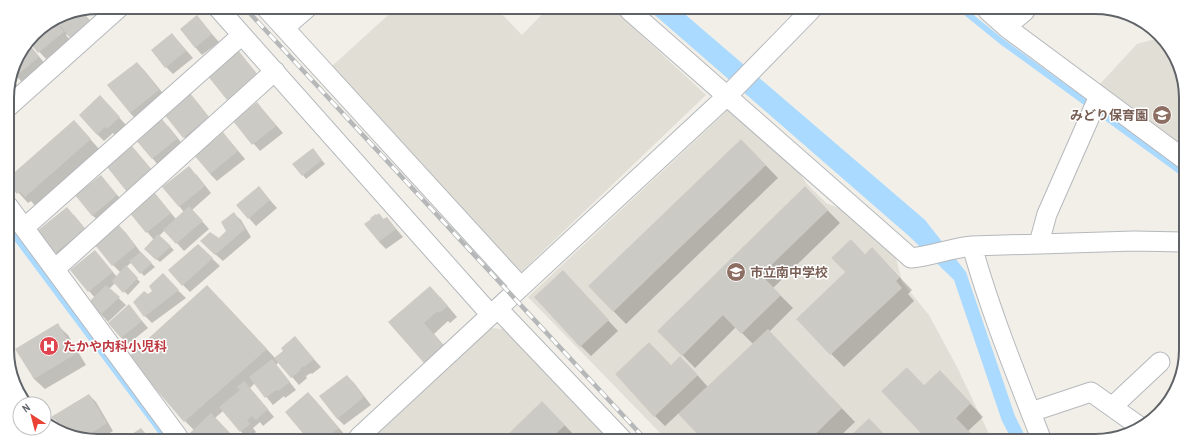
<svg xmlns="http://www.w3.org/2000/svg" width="1193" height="448" font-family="'Archivo Narrow','Noto Sans JP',sans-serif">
<rect width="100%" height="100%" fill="#f1efe8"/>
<path fill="#e1ded6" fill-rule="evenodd" d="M396,8L497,9L522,35L547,9H613L706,95L521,272L331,67Z
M1162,37L1164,38L1185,86L1184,152L1099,85L1137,44Z
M728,110L797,169L806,183L826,203L844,210L896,258L902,282L929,315L957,367L992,440H977L956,418L971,403L940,370L924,385L907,367L881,391L927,440H890L869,418L846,440L810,439L842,408L768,329L678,414L702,439H666L528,297ZM741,139L766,165L613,312L588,286ZM805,186L828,210L761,275L781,295L741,334L723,315L682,355L657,331ZM851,239L865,254L872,248L900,276L896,281L902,288L830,355L796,319L845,272L831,258ZM649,342L671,365L681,357L698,375L654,416L615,374Z
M492,328L510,330L614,439L551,438L565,425L542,401L504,438L374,437Z"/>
<path fill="#aadaff" d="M649,10H680L925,220L966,272L1015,416L1027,440H1012L1002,421L954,280L910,237Z
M8,220L168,437H161L8,232Z"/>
<path fill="#0003" d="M107,7L100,12L95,8L98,7Z
M283,8H309L287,13Z
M81,10L97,29L78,44L67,34L66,35L70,40L46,59L29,41L38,30L54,20L60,26H61L56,19L63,14Z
M197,17L219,42L202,55L195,47Z
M172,34L193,58L173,74L166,67Z
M28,43L46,65L23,83L16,76V58Z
M237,51L264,82L235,106L228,99Z
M137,63L144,70L166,97L137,120L130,113Z
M11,77L19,87L7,97V92Z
M197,102L215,125L191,144L184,137Z
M257,103L283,133L260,151L234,121Z
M107,104L126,125L115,135L113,133L104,141L97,134Z
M74,121L100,150L36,207L31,201L28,203L8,181V179Z
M168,126L184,146L159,166L136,139Z
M741,140L778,178L626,324L589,286Z
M230,141L245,159L217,181L210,174Z
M316,153L325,164L306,179L303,175Z
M196,174L211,193L192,210L209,229L184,251L165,230L159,236L174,250L160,262L149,253L154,240L130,212L154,193L176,219L184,212L179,206Z
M101,176L124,203L100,222L92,215Z
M805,187L840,223L773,288L793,308L769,332L855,422L836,440L703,439L679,413L665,426L655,416L671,366L691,368L708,387L753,344L736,327L695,368L659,331Z
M259,188L277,208L256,226L237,205Z
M233,213L241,220L251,237L223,261L208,248L227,231Z
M379,214L384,220L387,218L403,237L386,249L379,242Z
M74,215L91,236L63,259L55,252Z
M119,226L126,233L142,254L155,267L144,276L132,262L126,267L140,282L128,295L115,283L109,289L126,305L108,322L90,302L95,298L72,271L102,259L117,277L121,273L113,265Z
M198,245L220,266L190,292L183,285Z
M866,255L885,262L912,290L908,294L914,301L844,367L797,319Z
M162,275L186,298L152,323L145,316L135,302L149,295L153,291Z
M573,282L618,331L591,356L581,346Z
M440,297L457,317L450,323L448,321L434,334L454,357L435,373L389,322Z
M220,299L275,358L284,351L295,338L321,367L312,374L311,373L306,376L307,378L299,385L279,362L276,365L296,390L285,398L284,396L273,405L255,383L250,388L274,417L263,426L260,422L253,428L256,432L250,437H246L223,411L215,418L233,437H195L194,430L185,421Z
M129,306L148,328L128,344L121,337Z
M57,325L68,335L86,365L45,389L34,379L17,349Z
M347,376L354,383L371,405L344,425L337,418Z
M952,384L983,417L968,431L976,440H929L883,391L925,386Z
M308,393L315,400L345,435L343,437H307L286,412Z
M89,395L96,402L113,431L105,436H69L62,431V427L53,417Z
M542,402L577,438H505Z
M141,429L148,436H131Z"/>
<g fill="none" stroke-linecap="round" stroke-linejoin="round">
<path stroke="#aadaff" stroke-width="6" d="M964,11L1001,41L1184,174"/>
</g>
<path fill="#cccac5" d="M81,10L90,22L70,38L55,19L63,14Z
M197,15L212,34L195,48L180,29Z
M54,20L64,32L38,53L29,42L38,30Z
M172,33L186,51L165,68L151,50Z
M28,43L39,57L15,77L12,73L16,58Z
M238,50L258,75L227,100L207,75Z
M137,62L159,90L130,113L107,85Z
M190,93L209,117L183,138L164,114Z
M100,95L120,117L107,129L105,127L97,135L79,115Z
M257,102L276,126L252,145L233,121Z
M161,118L178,138L152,159L135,139Z
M74,120L91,139L25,197L20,191L17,194L8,183V178Z
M223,132L238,151L210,174L194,155Z
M741,139L766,165L613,312L588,286Z
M132,146L153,171L127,192L107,167Z
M313,148L322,160L302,176L292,164Z
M189,166L205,186L179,207L162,187Z
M101,175L117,195L92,216L75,195Z
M259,186L270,200L248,219L236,205Z
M805,186L828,210L761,275L781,295L741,334L723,315L682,356L657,331Z
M154,192L171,213L146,233L129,212Z
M189,206L203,221L176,244L163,230Z
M67,207L85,229L55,253L37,231Z
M234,212L245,229L215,255L200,241L210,232L219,238L226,231L221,222Z
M379,213L383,219L387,217L396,229L379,242L364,224L371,219L370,218L376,214L377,215Z
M119,225L136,246L112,266L95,245Z
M158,234L171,246L156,260L144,249Z
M851,239L865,254L872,247L900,277L896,281L902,288L830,355L796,319L845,272L831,258Z
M198,244L213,258L182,286L168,270Z
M95,250L113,272L88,292L70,270Z
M141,252L152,263L140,274L129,261Z
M126,265L138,278L123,293L112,281Z
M563,270L609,320L580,347L534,297Z
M163,273L179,290L144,317L133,302L144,291L148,294L152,291L149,286Z
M106,285L120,297L100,315L89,302Z
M207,285L267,349L184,422L128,357Z
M430,286L448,306L439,313L438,311L424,323L444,346L424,363L388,322Z
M129,304L142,321L121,338L108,323Z
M58,323L76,354L34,379L15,349Z
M768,329L842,408L810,439H702L678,414Z
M295,336L314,359L304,367L303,366L300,369L301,370L291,378L274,358L283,351L281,348Z
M649,342L671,365L680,356L698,375L654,417L615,374Z
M272,359L290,382L278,391L276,390L265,398L249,377Z
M907,367L924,385L940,370L971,403L956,418L977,440H927L881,391Z
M347,375L364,397L337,419L319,396Z
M244,381L268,409L256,420L252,416L247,420L250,424L240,432L219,407L240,390L237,387Z
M308,392L339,428L330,435L332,437H306L285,412Z
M89,394L107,423L89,435L88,433L83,436H69L64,430L62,432L59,429L61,428L56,418L54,420L51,417Z
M542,401L565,425L551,438H504Z
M211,413L231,434L227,437H193L190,433Z
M869,418L890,440H846Z
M141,428L147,436H129Z"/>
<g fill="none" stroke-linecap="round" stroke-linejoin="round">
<g stroke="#b5b8bc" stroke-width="21">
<path id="minor" d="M218,8L491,315
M266,8L521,287
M629,10L911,258C932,256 951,248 972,246L1134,241L1183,242
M988,11L1006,27L1184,159
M1006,27L1025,11
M284,28L307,8
M7,108L120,7
M8,206L178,437
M24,228L242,35
M1039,243L1047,214L1099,96
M972,246C990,311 1017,377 1042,441
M55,269L275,71
M498,309L622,439
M1112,407L1160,362
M1031,412L1091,392L1139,426
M359,437L727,96L811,10"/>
</g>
<use href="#minor" stroke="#fff" stroke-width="19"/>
<g stroke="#b6b7b8" stroke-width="4.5">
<path id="rail" d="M245,8L645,439"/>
</g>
<use href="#rail" stroke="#fff" stroke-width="3" stroke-dasharray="9" stroke-linecap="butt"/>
</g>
<defs>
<g id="school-disc" transform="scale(1)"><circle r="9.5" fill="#8d6e63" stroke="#fff"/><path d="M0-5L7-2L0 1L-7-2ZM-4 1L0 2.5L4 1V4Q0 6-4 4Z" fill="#fff"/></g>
<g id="hospital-disc" transform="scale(1)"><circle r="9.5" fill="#e0444e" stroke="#fff"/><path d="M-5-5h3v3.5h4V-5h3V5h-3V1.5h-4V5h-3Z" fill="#fff"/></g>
</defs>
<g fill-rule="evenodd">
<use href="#school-disc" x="1162" y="115"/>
<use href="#school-disc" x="736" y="272"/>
<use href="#hospital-disc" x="49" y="346"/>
</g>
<g text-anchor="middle" stroke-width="3" stroke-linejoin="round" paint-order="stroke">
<g font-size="13" font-weight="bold" fill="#785e54" stroke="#fff" text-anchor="end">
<text x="1148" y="120">みどり保育園</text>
<text x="750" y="277" text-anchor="start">市立南中学校</text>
</g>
<g font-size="13" font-weight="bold" fill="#be3a42" stroke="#fff" text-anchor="start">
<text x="63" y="351">たかや内科小児科</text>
</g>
</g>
<path d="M0 0H1193V448H0ZM98 14H1095A84 84 0 0 1 1179 98V350A84 84 0 0 1 1095 434H98A84 84 0 0 1 14 350V98A84 84 0 0 1 98 14Z" fill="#fff" fill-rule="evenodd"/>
<path fill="none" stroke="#5f6368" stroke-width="2" d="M98 14H1095A84 84 0 0 1 1179 98V350A84 84 0 0 1 1095 434H98A84 84 0 0 1 14 350V98A84 84 0 0 1 98 14Z"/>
<g transform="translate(32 416) rotate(324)"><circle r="19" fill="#ffffff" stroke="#bfc1c3"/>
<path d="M0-3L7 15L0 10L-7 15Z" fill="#ea4335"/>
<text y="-6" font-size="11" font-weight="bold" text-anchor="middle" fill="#5f6368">N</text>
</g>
</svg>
